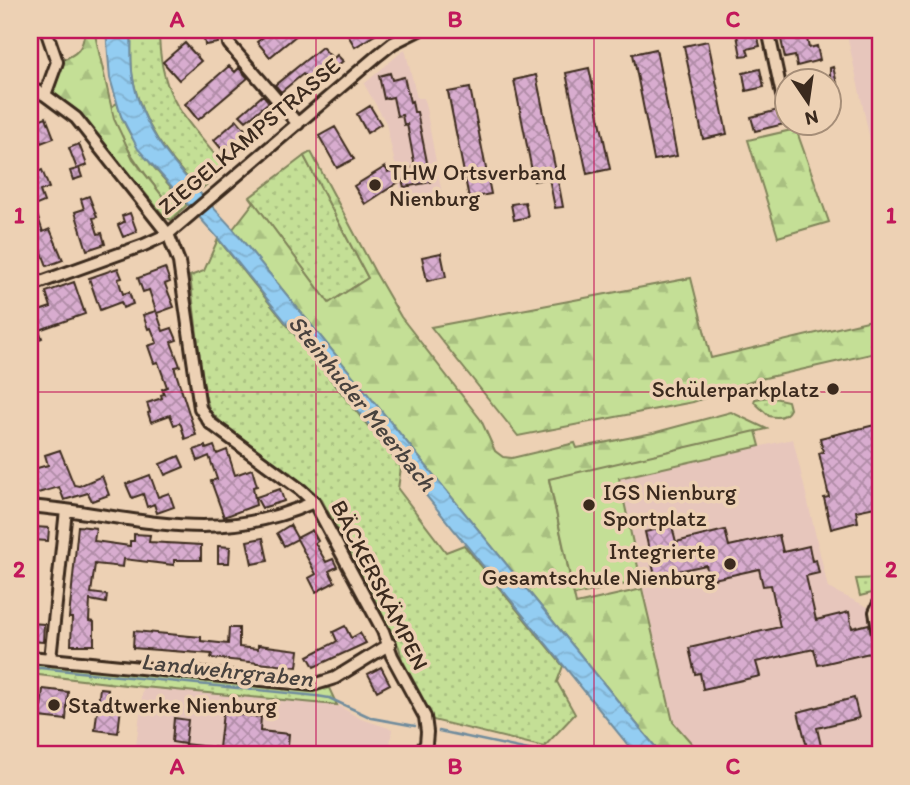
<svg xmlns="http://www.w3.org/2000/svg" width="910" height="785" font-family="Itim,sans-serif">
<defs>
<pattern id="green-dots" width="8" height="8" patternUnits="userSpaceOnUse" patternTransform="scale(1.75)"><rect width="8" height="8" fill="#c4df96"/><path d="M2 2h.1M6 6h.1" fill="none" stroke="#a9c081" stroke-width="1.8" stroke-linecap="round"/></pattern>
<pattern id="forest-firs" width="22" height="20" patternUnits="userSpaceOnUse" patternTransform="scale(1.75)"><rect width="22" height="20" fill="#c4df96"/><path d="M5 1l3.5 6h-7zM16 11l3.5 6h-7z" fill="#a9c081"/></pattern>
<pattern id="water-waves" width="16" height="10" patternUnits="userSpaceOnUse" patternTransform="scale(1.75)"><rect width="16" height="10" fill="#93cdf2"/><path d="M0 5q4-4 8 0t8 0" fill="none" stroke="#80b0cf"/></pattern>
<pattern id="building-cross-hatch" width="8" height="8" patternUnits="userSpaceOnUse" patternTransform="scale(1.75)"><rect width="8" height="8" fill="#d8accf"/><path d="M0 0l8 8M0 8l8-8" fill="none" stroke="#b08ca7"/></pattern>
</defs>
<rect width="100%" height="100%" fill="#edd1b4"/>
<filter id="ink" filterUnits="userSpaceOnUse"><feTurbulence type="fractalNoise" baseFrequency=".0143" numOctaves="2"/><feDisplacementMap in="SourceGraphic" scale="14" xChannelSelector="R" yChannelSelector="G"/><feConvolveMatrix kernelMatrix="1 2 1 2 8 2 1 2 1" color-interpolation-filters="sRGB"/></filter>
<g filter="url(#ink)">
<path fill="#e7c6bc" d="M846,30H880V185Z
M405,49L417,98H424L442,194L403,200L386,123L364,84Z
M793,439L828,588L870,608L880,653V755H702L673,722L618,478Z
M143,687L337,705L361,719L392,729L389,755H135Z"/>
<path fill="url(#green-dots)" stroke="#80845a" stroke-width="2" d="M131,30H159C159,98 186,119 226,168L199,191C168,156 142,126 133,79C130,64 132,46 131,30Z
M117,103C127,139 152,166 176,193L164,198C142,170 120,144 110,108Z
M304,156L368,278L329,303L250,197Z
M218,239L401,467L398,489L446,552L464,545L563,666L557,682L575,714L544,747L433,720L403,664L399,647L322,500L310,489L221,422L210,411L204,392L190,276L204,271Z
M769,397L788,401L790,409C786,418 777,418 769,416L754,402L755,399Z
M880,578V591L860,596L856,579Z
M30,662L304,691L329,688L337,705L143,687L30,674Z"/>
<path fill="url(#forest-firs)" stroke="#80845a" stroke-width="2" d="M85,30H94L114,119L133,159L164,198L176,193L187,205L171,220L164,216L74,108L52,93L51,88L60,61C78,54 83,49 85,30Z
M796,129L829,222L778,237L748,140Z
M311,152L375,272L401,317L481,420L495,451L503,457L512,458L575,443L577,448L653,433L731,412L767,429L549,480L576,604L642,589L673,722L702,755H662L233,229L254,202L329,303L368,278L304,156Z
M691,278L711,358L880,318V352L756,380L693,402L518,436L431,327Z"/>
<path fill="#c4df96" stroke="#80845a" stroke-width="2" d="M756,431L760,446L619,478L641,581L574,595L549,479Z"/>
<path fill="url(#water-waves)" stroke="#708c9d" stroke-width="2" d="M106,30H131C132,45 130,63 133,78C143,141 193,184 233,229L662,755H636L217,237L138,149L121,116L110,78Z"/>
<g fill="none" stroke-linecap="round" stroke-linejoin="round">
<path stroke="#708c9d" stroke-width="2.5" d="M30,667L317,696L329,698L372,718L415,726
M439,731L552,755"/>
</g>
<path fill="url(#building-cross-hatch)" stroke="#3b2a1e" stroke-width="2" d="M217,30L218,43L205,45L203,32Z
M272,30H303L270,57L257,42Z
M345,30H383L355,47Z
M779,30H805L809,48L817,46L820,60L797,66L795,56L785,58Z
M756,31L760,46L747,49L749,55L741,56L737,35Z
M708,41L727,134L703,139L684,46Z
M185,43L201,61L179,80L163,62Z
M322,47L333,59L337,55L343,61L314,86L303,74L281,92L275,85Z
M656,49L677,156L654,160L633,54Z
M229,66L235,72L239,68L248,78L198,120L185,104Z
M833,67L840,96L830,99V68Z
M589,68L610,169L587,174L566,73Z
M760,69L764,87L746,91L743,73Z
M390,73L392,80L404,77L410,102L412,101L414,112H417L431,182L404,187L402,180L365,204L354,186L385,167L388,172L415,167L407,124L404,125L402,115L397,116L393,97L384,99L379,76Z
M536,75L560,191L563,207L555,208L549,178L534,181L514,80Z
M470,88L491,194L469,198L448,92Z
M263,95L269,102L246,121L240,115Z
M370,106L381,124L367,133L357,114Z
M786,108L788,123L755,131L751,117Z
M46,117L54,138L41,143L33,122Z
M237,120L252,138L229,158L214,140Z
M335,127L354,159L337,168L319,136Z
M79,144L87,165L79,168L82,177L73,180L70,171L77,169L69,148Z
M42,170L49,188L40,191L44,202L34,206L43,232L50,229L63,260L47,266L41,250L38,251L34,240L37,239L30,218V195L34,193L30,184V175Z
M89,196L97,217L93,218L98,234L102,233L105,244L87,250L75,212L84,209L81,199Z
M525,202L528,217L514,220L511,204Z
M130,213L137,232L123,237L118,225L124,222L122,216Z
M441,253L446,277L427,281L422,257Z
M118,268L122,278L118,279L123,294L129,292L133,304L123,308L121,302L100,310L89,278Z
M165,268L170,282L165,284L174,307L157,313L163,331L172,328L177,340L171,342L180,366L175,367V370L196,435L185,439L181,425L179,423L174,425L170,415L151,422L148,413L150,412L147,403L162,398L161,395L164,394L162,389L167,387L158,362L154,363L148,346L157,343L151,328L148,329L143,315L156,311L149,290L143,292L138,278Z
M74,282L85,314L39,330L42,338L33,342L30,334V314L51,307L46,292Z
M875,425L880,448V506L856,511L858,522L831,529L824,498L829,497L819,453L823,452L820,438Z
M205,446L206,449L214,446L217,454L227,450L235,475L252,469L257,486L253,487L256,505L224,517L211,481L217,479L209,456L198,461L194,450Z
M60,450L74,485L79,486L102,476L109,495L92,501L88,493L64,500L59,487L31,495L30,470L48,465L45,455Z
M179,456L184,467L165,475L160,464Z
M150,475L158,497L169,493L174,507L157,513L154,504L147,507L143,494L132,498L126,484Z
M280,489L284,501L262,508L256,497Z
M290,525L297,538L312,530L318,541L315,543L326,562L333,559L337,567L329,571L335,582L316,592L309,578L316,574L297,539L284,546L277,533Z
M78,526L96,528L94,541L130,546V541H134V534L150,535L149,542L201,545V560H174V565L124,559L123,567L95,564L91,593L107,595L106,603L90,600L89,621L94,622V645H71L72,618H69Z
M672,526L676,542L725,530L729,546L779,535L783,552L809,546L812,561L816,560L819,573L806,576L816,620L849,612L852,628L869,624L874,652L818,665L814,649L756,662L760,676L703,689L700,673L695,674L689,648L780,627L771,585L763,586L759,569L709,580L706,565L655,576L645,532Z
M35,527L49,528L48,541L33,540Z
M263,538L268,561L252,564L247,541Z
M218,546L230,547L229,563H218Z
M30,623L44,624L43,642L30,641Z
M345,626L351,638L360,633L366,643L314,667L308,656L334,643L337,641L333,632Z
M229,628H239V647L258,649V645L299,650L297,667L211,658L212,654L133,648L134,631L201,637V641L228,644Z
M381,667L390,684L377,691L368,674Z
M100,688L108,689L107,705L121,707L118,733L95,730Z
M43,689L68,692L66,720L40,717Z
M854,698L859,718L817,728L823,755H809L798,712Z
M223,713L261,717L260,731L289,734L287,755L259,753V755H184L185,744L219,748Z
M174,718L188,720L185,744L172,742Z"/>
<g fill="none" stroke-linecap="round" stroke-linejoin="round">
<g stroke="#3b2a1e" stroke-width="16">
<path id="minor" d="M227,30L229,44L298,124
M768,30L782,95
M30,88L45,95L76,118L168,234L179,262L200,408L210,423L301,490L314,502L383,631L392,656L425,717L427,732L426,744L417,755
M45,95L57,62L46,30
M30,286L144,245L168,234L378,55L393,43L419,30
M30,506C133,515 214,548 314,502
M880,601L875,612L880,641
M30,657L313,685L335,678L390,644
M50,659L66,510"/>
</g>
<use href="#minor" stroke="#edd1b4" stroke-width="10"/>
</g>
</g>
<path fill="none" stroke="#c2185b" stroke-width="2" stroke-opacity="0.55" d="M316,30V755M594,30V755M30,392H880"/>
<g fill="#3b2a1e" stroke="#edd1b4" stroke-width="2.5">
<circle cx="375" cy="185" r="7"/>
<circle cx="833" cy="389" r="7"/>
<circle cx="589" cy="505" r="7"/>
<circle cx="730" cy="564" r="7"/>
<circle cx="54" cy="705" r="7"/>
</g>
<g text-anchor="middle" stroke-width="7" stroke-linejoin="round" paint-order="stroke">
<g font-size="23" fill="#3b2a1e" stroke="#edd1b4">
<text transform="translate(249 136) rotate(-40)" y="8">ZIEGELKAMPSTRASSE</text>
<text transform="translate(380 585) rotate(63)" y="8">BÄCKERSKÄMPEN</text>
</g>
<g font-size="23" fill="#3b2a1e" stroke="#edd1b4" text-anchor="start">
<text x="389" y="180">THW Ortsverband<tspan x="389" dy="26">Nienburg</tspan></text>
<text x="819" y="397" text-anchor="end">Schülerparkplatz</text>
<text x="603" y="500">IGS Nienburg<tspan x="603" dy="26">Sportplatz</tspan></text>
<text x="716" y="559" text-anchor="end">Integrierte<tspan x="716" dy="26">Gesamtschule Nienburg</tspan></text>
<text x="68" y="713">Stadtwerke Nienburg</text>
</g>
<g font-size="24" font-style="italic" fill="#48423e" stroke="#edd1b4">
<text transform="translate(362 403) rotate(51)" y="8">Steinhuder Meerbach</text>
<text transform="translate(227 670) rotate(6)" y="8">Landwehrgraben</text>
</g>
</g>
<rect width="910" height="785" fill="none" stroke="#edd1b4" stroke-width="77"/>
<g transform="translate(808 102) rotate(167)"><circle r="33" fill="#edd1b4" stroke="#a68e78" stroke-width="2"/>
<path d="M0-5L12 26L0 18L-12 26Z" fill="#3b2a1e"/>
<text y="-10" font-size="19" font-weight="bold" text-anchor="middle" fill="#3b2a1e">N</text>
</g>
<rect x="38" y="38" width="834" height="708" fill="none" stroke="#c2185b" stroke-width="2.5"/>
<g font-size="23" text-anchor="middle" font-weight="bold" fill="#c2185b">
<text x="177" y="27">A</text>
<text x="455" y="27">B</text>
<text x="733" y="27">C</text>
<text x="19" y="223">1</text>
<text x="891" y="223">1</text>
<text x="19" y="577">2</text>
<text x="891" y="577">2</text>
<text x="177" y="774">A</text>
<text x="455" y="774">B</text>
<text x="733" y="774">C</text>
</g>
</svg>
